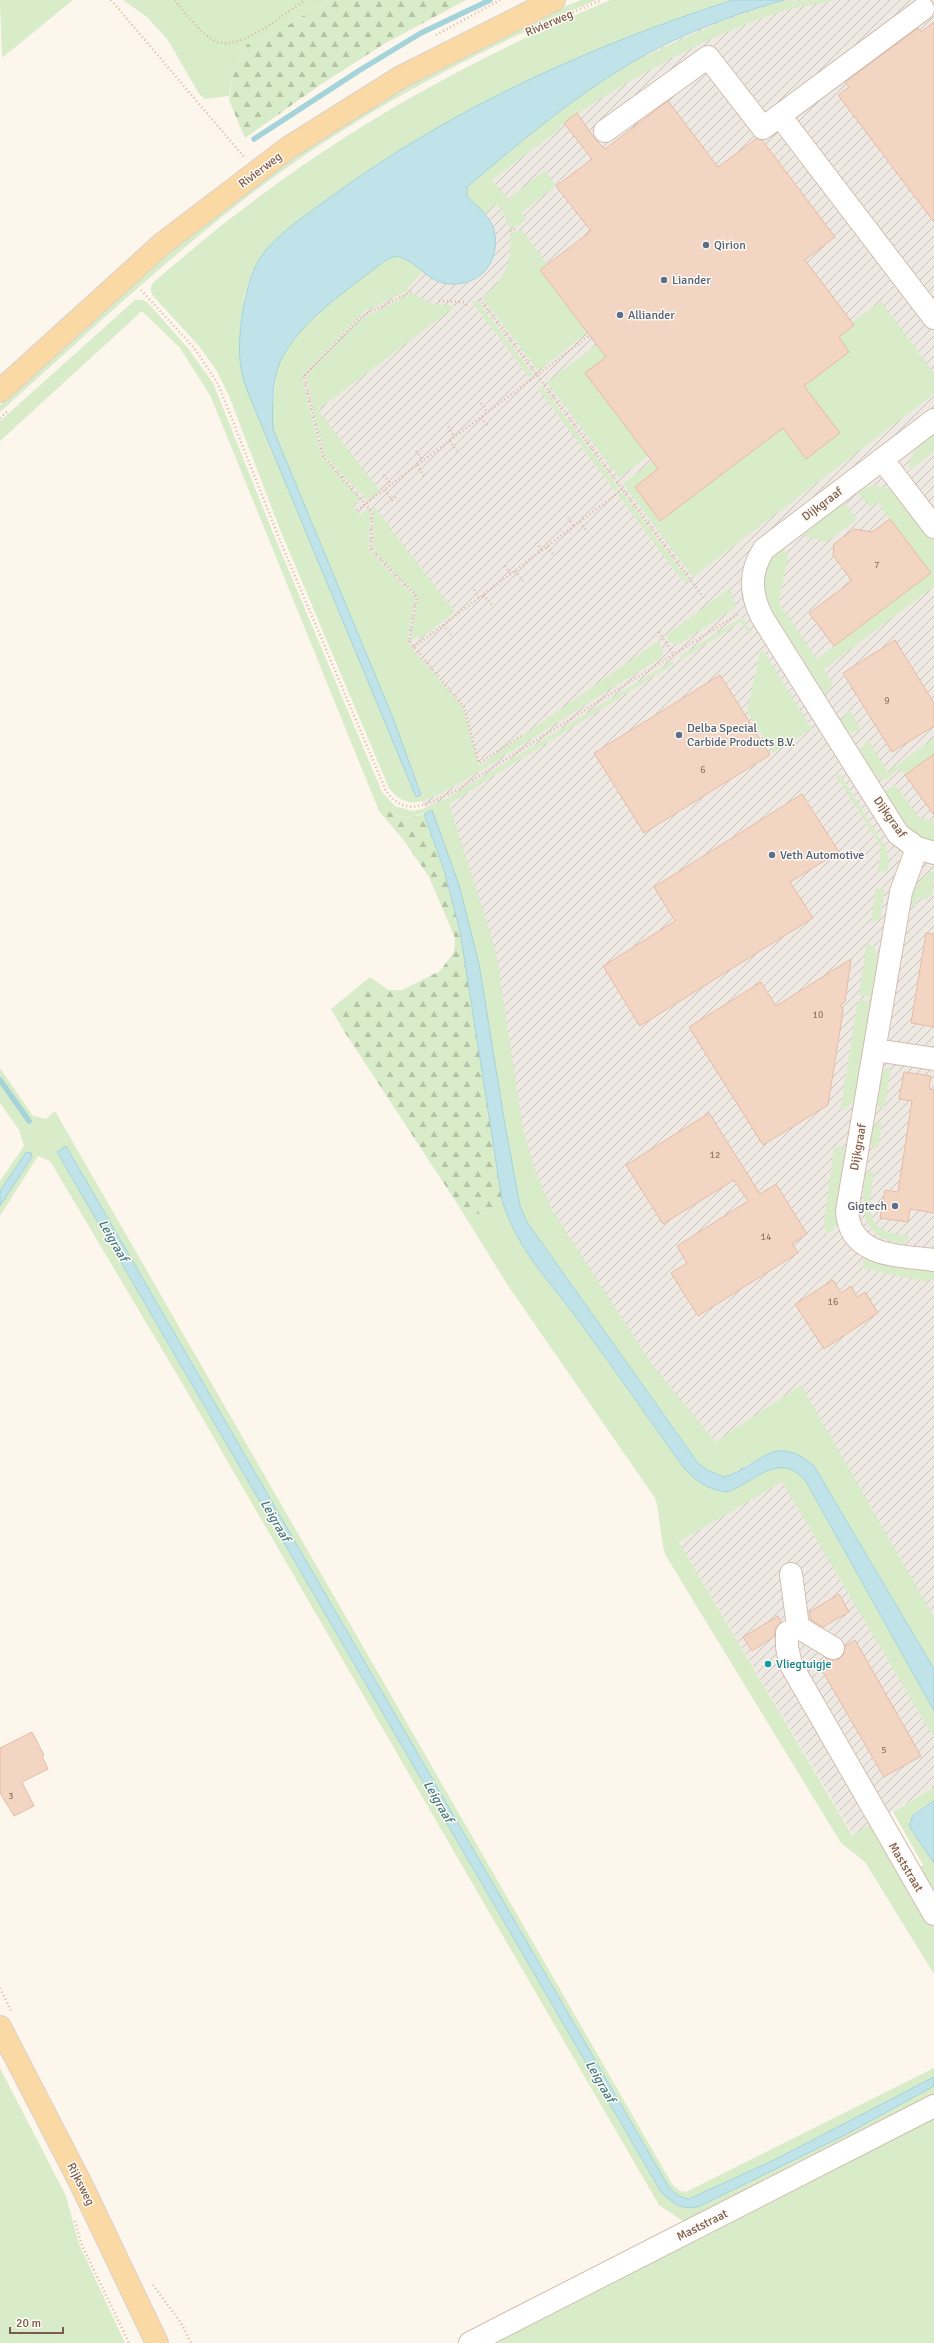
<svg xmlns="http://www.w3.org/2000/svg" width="934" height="2343" font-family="Signika,sans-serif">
<defs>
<pattern id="industrial-furrows" width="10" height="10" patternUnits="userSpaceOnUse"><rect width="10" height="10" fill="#efe9e4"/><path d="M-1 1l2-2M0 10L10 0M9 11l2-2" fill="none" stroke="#c7c0bb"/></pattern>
<pattern id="forest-firs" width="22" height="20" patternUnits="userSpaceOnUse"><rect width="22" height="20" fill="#d8ecc9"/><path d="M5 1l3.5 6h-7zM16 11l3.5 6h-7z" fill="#b4c2a5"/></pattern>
</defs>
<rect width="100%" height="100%" fill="#fdf6ec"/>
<path fill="url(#industrial-furrows)" d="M761,0H934V1690L807,1469L728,1483L527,1241L469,945L428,812L418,794L261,337L432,157Z
M782,1481L934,1738V1787L853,1835L679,1542Z"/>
<path fill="#d8ecc9" d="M0,0H73L2,58Z
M123,0H328L285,27L247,44L234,71L229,96L205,99L199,94L168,40L147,17Z
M581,0H597C476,51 359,112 255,191C166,259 84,337 0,412V405C63,349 125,290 190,236C301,144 446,53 581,0Z
M610,0H733L575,59L474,109L427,135L314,209L291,227L260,258L251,275L244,297L243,318L272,410C275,395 275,380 279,365C293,324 350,288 383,262L395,256L401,257L423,271L407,288L409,290L365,311L359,316L302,376L321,455L361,500L353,506L360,515L368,509L370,512L369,550L415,598L407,642L463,708L479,766L658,641L664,653L659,659L480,771C464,780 426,806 409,802C400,800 394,795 389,788L281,532L229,396L217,371L199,346L154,297C146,287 155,281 163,274C193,249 223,223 255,200C364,117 485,53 610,0Z
M837,0C815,5 792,7 771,15C696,41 624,82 558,127L560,129L492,180L508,199L545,170L556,186L521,213L526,219L518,226L510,228L501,210L496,204L485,214L467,196V187L526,137L589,90L630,63L720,22L781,1Z
M522,230L547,264L540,270L587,333L538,371L482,297C505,281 513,260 510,233Z
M412,293L433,304L456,306L318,410L380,491L367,500L324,455L306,376L361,319Z
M135,300H143L148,303L187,347L213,383L273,533L382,792L395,806L413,811L422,809L448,798L672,661L674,664L449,804L496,952L523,1128L536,1173L553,1212L652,1364L715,1442L801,1385L934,1617V1669L814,1466L774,1451L724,1477L707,1470L698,1463L527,1222L520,1206L505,1125L479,964L459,885L432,810C414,817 401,822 384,808L379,811L211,397L180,348L142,311L0,441V421Z
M477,300L533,374L529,377L472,302Z
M881,301L934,373V394L693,577L623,484L669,448L675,456L635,487L660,521L770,411L806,459L840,433L804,386L849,352L839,337L854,326L852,322Z
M596,345L606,357L585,373L644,451L665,443L619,478L547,382Z
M542,386L619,488L615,491L538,389Z
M934,434V452L909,471C908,452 920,445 934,434Z
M873,485L896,490L934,539V587L824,669L834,686L824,693L765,600C761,577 765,562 783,547L788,557L779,603L817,659L930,573L877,502L870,507L857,492Z
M622,492L689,581L686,583L680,578L618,495Z
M843,502L857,519L827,542L807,537L803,533Z
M373,505L455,612L420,639L417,636L410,641L418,597L373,549Z
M730,588L736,607L679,644L670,642L666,635Z
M742,617L752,633L750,634L741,622L681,660L679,657Z
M763,650L812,729L773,753L747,711L760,652Z
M849,710L861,730L849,733L841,720Z
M934,738V754L905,775L900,768L885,780L877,778L860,750L868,740L888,772Z
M840,774L886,848L889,862L887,872L878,870L881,847L836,776Z
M895,784L919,818L934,821V841C908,836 897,812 884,792Z
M931,871L934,872L932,895L926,899L918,897L916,907L909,906L914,887Z
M876,888L885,890L880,920L871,923Z
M867,943C887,951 875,981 873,997L859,995Z
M370,977L390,991H367L342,1013L344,1031L331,1009Z
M858,999L872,1002L855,1101L840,1112Z
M0,1068L33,1116L46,1119L55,1111L672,2184L680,2191L686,2192L934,2068V2099L684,2222L659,2205L185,1388L50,1161L38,1156L0,1216V1181L24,1146L19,1130L0,1103Z
M891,1068L884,1110C881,1108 878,1107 877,1104C875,1096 880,1075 885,1069Z
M882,1123L878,1148L870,1146L872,1128L876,1124Z
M839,1146L848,1151L838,1224L831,1232L826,1234L824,1221L834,1148Z
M866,1171L874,1173C871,1192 862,1223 888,1232C894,1234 903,1235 910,1236L904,1244C859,1237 860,1209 866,1171Z
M502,1200C517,1249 547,1278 576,1317C613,1367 648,1418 684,1468C696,1481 708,1490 727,1492C756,1482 777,1450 805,1480L934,1711V1738L782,1482L679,1542L852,1835L875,1822L934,1923V1974L865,1862L841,1843L666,1556C659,1537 661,1517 655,1498L509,1287L458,1205L476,1214L492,1213Z
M864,1257L934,1269V1280L928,1279L927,1282L862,1268Z
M934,1787V1801L913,1814L934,1856V1904L914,1870L923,1865L893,1812Z
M0,2068L66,2196L79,2244L125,2343H0Z
M934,2115V2343H484Z"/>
<path fill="url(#forest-firs)" d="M328,0H466L384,44L320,85L245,138L229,100L234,71L247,44L285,27Z
M384,808C397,819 409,819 424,814L444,870L460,931L502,1200L493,1213L476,1214L458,1205L344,1031L342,1013L349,1001L367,991L402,990L440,971L454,952L455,938L429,877L405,842L379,811Z"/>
<path fill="#bfe3e8" stroke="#a5d3da" d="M733,0H784C731,15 676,36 629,64C571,99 519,143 467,187V196C478,207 493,218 495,235C497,249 493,262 484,272C471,285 449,288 433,279C422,272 413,261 400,257C394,255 388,260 383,262C347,291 301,319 280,362C272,381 272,408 273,429L393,718L421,795L416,797L249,395C246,386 242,377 241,368C236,340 244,283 260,258C277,233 308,214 332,196C452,108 592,45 733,0Z
M432,810L459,885L479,964L505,1125L520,1206L527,1222L698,1463L707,1470L724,1477C762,1466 772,1431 814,1466L934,1669V1711L805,1480C777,1450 755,1483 727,1492C708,1490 696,1481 684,1468C648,1418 613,1367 576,1317C547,1278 517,1249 502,1200L460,931L444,870L424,814Z
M66,1146L667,2184C673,2192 678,2197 689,2199L776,2159L934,2077V2086L847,2134L700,2206C682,2211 674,2204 661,2192L57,1152Z
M26,1152L31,1153L32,1157L0,1206V1191Z
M934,1801V1863L909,1826L913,1815Z"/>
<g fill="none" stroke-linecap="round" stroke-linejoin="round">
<path stroke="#a5d3da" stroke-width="5.5" d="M254,139L360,70L421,33L490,0
M0,1080L29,1121"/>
</g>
<path fill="#f3d5c3" stroke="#e6bba3" d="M934,22V222L838,95L849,87L845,82L918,28L921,32Z
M668,101L718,167L757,138L762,140L835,237L805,260L854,325L839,337L849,352L804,386L840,433L806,459L783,428L660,521L635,487L658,469L585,373L606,357L540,270L591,231L556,186L592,159L564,123L577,113L595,139L605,149Z
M890,519L931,573L834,646L809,613L852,581L833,555L834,544L854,529L872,532Z
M895,640L934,703V726L892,752L843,673Z
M720,675L770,755L644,833L594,753Z
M934,754V815L905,775Z
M802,794L839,852L790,882L813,918L640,1026L603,966L675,921L654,887Z
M926,933L934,934V1027L911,1023Z
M851,959L845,1002L841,1004L843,1011L828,1105L763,1145L689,1027L761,982L776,1006Z
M904,1072L931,1076L929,1089L934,1090V1213L910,1209L908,1222L880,1218L885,1190L898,1192L912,1101L899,1099Z
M709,1113L760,1194L776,1184L807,1234L792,1244L798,1253L698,1316L671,1273L687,1263L677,1246L748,1201L734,1180L663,1224L626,1165Z
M833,1280L841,1293L851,1286L857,1297L865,1292L878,1313L824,1349L795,1304Z
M839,1594L849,1612L823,1627L811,1620L809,1612Z
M778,1616L781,1622L776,1627L774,1637L752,1651L743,1637Z
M855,1640L921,1756L884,1777L817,1662L825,1658L832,1660L839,1659L844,1654L845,1646Z
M32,1732L44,1755L42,1756L48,1769L22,1782L34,1806L14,1816L0,1793V1748Z"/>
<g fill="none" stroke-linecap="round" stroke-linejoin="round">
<g stroke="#d1beb0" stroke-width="24">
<path id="minor" d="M780,116L934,318
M605,131L708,57L763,128L923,9
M934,420L764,549C749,572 750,593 762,617L898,834L917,848L934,853
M882,459L934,527
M917,848L901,892L847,1211C850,1258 899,1255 934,1260
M875,1050L934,1059
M791,1574L798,1627
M833,1648L798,1627L787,1633V1647L791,1665L934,1914
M470,2343L934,2106"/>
</g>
<g stroke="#dad1cd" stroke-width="24">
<path id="major" d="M0,391L162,244L288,148L401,77L554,0
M0,2027L81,2184L157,2343"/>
</g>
<path stroke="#d9b8a5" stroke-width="2.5" stroke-dasharray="1 3" stroke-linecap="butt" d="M111,0L244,157
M175,0C183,11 207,42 221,43C247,46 284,14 305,0
M569,14L602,0
M436,35L500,0
M510,231L515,229
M141,290L195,349L218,384L281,543L386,791C407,820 429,802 455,791L740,613
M411,292L360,317L304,376L323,456L372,512L371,549L417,597L409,641L464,707L479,763L521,736
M480,299L704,598
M439,301L464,302L468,307
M481,403L487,413
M0,418L9,410
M481,418L488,426
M448,427L455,437
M449,441L457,451
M416,451L423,461
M417,465L424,476
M384,475L391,485
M385,490L392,500L396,497
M357,510L589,336
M568,518L574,526
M580,522L587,532
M536,543L542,550
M547,547L555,556
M505,566L511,574
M515,571L523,581
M474,590L479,598
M483,595L492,605
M443,625L451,635
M659,632L674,655
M414,647L623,489
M0,1988L11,2011
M75,2221L81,2243L129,2343
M153,2285L181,2323L191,2343"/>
<use href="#minor" stroke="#fff" stroke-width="22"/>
<use href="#major" stroke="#fbd9a5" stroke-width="22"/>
</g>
<g fill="#5c6f8a" stroke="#fffaf3" stroke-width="1.5">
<circle cx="706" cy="245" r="4"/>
<circle cx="664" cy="280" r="4"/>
<circle cx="620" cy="315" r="4"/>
<circle cx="679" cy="735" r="4"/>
<circle cx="772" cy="855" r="4"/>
<circle cx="895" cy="1206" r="4"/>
</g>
<circle fill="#0f9aa8" stroke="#fffaf3" stroke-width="1.5" cx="768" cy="1664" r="4"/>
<g text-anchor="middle" stroke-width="3" stroke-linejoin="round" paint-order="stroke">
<g font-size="10" fill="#987a6a">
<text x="877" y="568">7</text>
<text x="887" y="704">9</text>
<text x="703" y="773">6</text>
<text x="818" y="1018">10</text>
<text x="715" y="1158">12</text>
<text x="766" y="1240">14</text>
<text x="833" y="1305">16</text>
<text x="884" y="1753">5</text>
<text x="11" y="1799">3</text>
</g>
<g font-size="12" fill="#7a5c4d" stroke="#fffaf3">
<text transform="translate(549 23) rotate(-23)" y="4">Rivierweg</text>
<text transform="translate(260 170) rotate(-37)" y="4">Rivierweg</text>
<text transform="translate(822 504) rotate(-37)" y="4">Dijkgraaf</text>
<text transform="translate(890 817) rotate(55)" y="4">Dijkgraaf</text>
<text transform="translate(858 1147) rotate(-80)" y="4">Dijkgraaf</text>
<text transform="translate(906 1867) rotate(59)" y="4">Maststraat</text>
<text transform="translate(81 2184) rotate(63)" y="4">Rijksweg</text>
<text transform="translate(702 2225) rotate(-27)" y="4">Maststraat</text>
</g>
<g font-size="12" fill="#4e5e75" stroke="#fffaf3" text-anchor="start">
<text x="714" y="249">Qirion</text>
<text x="672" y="284">Liander</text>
<text x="628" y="319">Alliander</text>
<text x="687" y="732">Delba Special<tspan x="687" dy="14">Carbide Products B.V.</tspan></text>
<text x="780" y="859">Veth Automotive</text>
<text x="887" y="1210" text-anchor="end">Gigtech</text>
</g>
<g font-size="12" fill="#0d838f" stroke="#fffaf3" text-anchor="start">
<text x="776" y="1668">Vliegtuigje</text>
</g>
<g font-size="13" font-style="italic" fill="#437c86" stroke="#fffaf3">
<text transform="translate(114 1240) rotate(60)" y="5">Leigraaf</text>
<text transform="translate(276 1520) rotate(60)" y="5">Leigraaf</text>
<text transform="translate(439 1801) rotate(60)" y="5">Leigraaf</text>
<text transform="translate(601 2081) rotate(60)" y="5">Leigraaf</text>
</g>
</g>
<path d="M10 2327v6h53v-6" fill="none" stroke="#7a5c4d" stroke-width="2"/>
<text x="16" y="2327" font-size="12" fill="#7a5c4d" stroke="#fffaf3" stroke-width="3" paint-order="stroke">20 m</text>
</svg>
